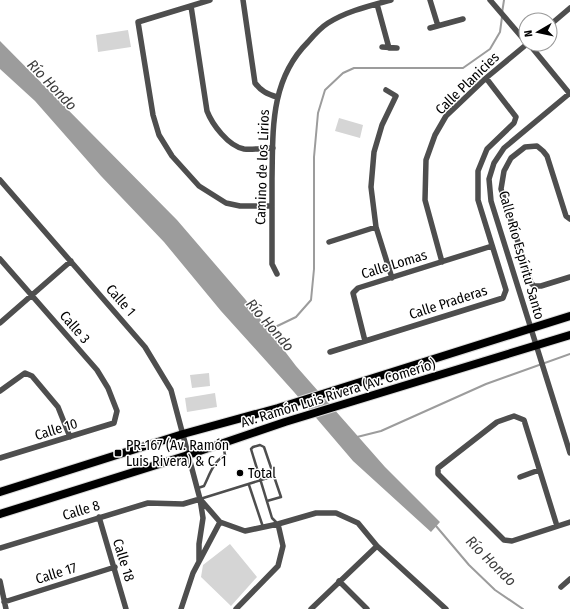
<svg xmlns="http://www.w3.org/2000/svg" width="570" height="609" font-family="'Fira Sans Condensed',sans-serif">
<rect width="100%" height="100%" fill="#fff"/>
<path fill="#d5d5d5" d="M128,30L131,47L98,52L96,35Z
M339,118L363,125L360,138L335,131Z
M209,373L210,386L192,388L190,375Z
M215,393L217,407L187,412L185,398Z
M230,544L257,577L231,606L201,577L203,565Z"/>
<path fill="#9c9c9c" d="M0,41L177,220L245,299L296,366L385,467L440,522L431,532L353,461L294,392L221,311L164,242L101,176L35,101L0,69Z"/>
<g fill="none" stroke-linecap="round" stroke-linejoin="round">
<path stroke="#9c9c9c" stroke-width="2" d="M502,13L504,0
M267,331L296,317L311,300L314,269V157L318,113L325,90L343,73L354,68H463L490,49L500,32L502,17
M357,437L381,431L486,384L570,354
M436,526L469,565L495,590L523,609"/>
<g stroke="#dbdbdb" stroke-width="10">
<path id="primary" d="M0,492L183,434L278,408L570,316
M0,514L188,455L285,422L570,335"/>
</g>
<path stroke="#4e4e4e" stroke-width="2.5" d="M249,485L263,527
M198,488L204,486C210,474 213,462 225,455L223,445
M200,499L274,476
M267,501L281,497L264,447L260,445L253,447L251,449L272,518L278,524"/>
<path stroke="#4e4e4e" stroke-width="5.5" d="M210,0L138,22L153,115L159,135L172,156L199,186L226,203L240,206H272
M243,0L255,83C261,91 267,94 277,97
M430,0L438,26
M490,0L526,42
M377,4L389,48
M191,6L207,111C212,124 228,146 244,149C253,150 263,148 273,148
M550,25L570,8
M430,28L463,19
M529,44L570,94
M382,47L397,48
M386,90L396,96L382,125L374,152L371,187L376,227L392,278
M570,93L504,148L494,163L489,179L491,201L570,453
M0,180L145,347L171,390L200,499L220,522L245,531L278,524L316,513H336L358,523L377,546L446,609
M570,219L566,216L547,156L543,151L537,146L525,147L511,158L504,171L501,189L531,283L534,286H541L570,277
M329,242L376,227
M0,259L97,370L108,388L117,411L114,423L0,458
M442,262L425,200L426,160L435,135L446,116L486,78L527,44
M277,274L272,264C272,236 272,207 272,179C273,129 270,80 308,42C314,35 320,28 328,23C347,11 369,6 391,0
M0,323L71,261
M365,341L353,293L358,288L492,246
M330,352L503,298L506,290L478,200V171L487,149L514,123L516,117L486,78
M0,391L25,373L32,376L58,407L70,437
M520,477L539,470
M99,517L126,609
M557,526L524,420L514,416L497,422L438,468V474L504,540L512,541L570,522
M0,548L148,503L183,504L200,499L203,518L199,544V561
M0,581L6,609
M339,581L367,609
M561,587L570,579
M4,602L115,567
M181,609L193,573L220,522
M236,609L278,566L283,546L278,524
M311,609L377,546"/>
<use href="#primary" stroke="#000" stroke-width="8"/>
</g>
<g fill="#000" stroke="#fff" stroke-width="1.5">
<rect x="114" y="449" width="8" height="8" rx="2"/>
<circle cx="240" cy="473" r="4"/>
</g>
<g text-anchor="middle" stroke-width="3" stroke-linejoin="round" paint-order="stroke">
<g font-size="14" fill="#000" stroke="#fff">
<text transform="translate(467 83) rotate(-44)" y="5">Calle Planicies</text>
<text transform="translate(262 167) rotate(-88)" y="5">Camino de los Lirios</text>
<text transform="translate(522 255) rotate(74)" y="5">Calle Río Espíritu Santo</text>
<text transform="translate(394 264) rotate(-17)" y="5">Calle Lomas</text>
<text transform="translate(121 300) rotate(49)" y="5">Calle 1</text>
<text transform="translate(448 302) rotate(-18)" y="5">Calle Praderas</text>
<text transform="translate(75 327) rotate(49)" y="5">Calle 3</text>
<text transform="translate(338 393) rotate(-17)" y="5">Av. Ramón Luis Rivera (Av. Comerío)</text>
<text transform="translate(56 429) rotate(-17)" y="5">Calle 10</text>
<text transform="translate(81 510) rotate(-17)" y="5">Calle 8</text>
<text transform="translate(124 560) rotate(73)" y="5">Calle 18</text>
<text transform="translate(56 573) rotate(-17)" y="5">Calle 17</text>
</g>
<g font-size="14" fill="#000" stroke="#fff" text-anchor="start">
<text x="126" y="450">PR-167 (Av. Ramón<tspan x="126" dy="16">Luis Rivera) &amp; C. 1</tspan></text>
<text x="248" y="478">Total</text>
</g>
<g font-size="15" font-style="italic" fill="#3d3d3d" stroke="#fff">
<text transform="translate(52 85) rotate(46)" y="5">Río Hondo</text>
<text transform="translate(270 325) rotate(49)" y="5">Río Hondo</text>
<text transform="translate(491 561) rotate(45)" y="5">Río Hondo</text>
</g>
</g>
<g transform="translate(538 32) rotate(261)"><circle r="19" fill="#ffffff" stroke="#999999"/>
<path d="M0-3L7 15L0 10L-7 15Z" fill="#000000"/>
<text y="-6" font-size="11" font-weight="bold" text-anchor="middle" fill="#000000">N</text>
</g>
</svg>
